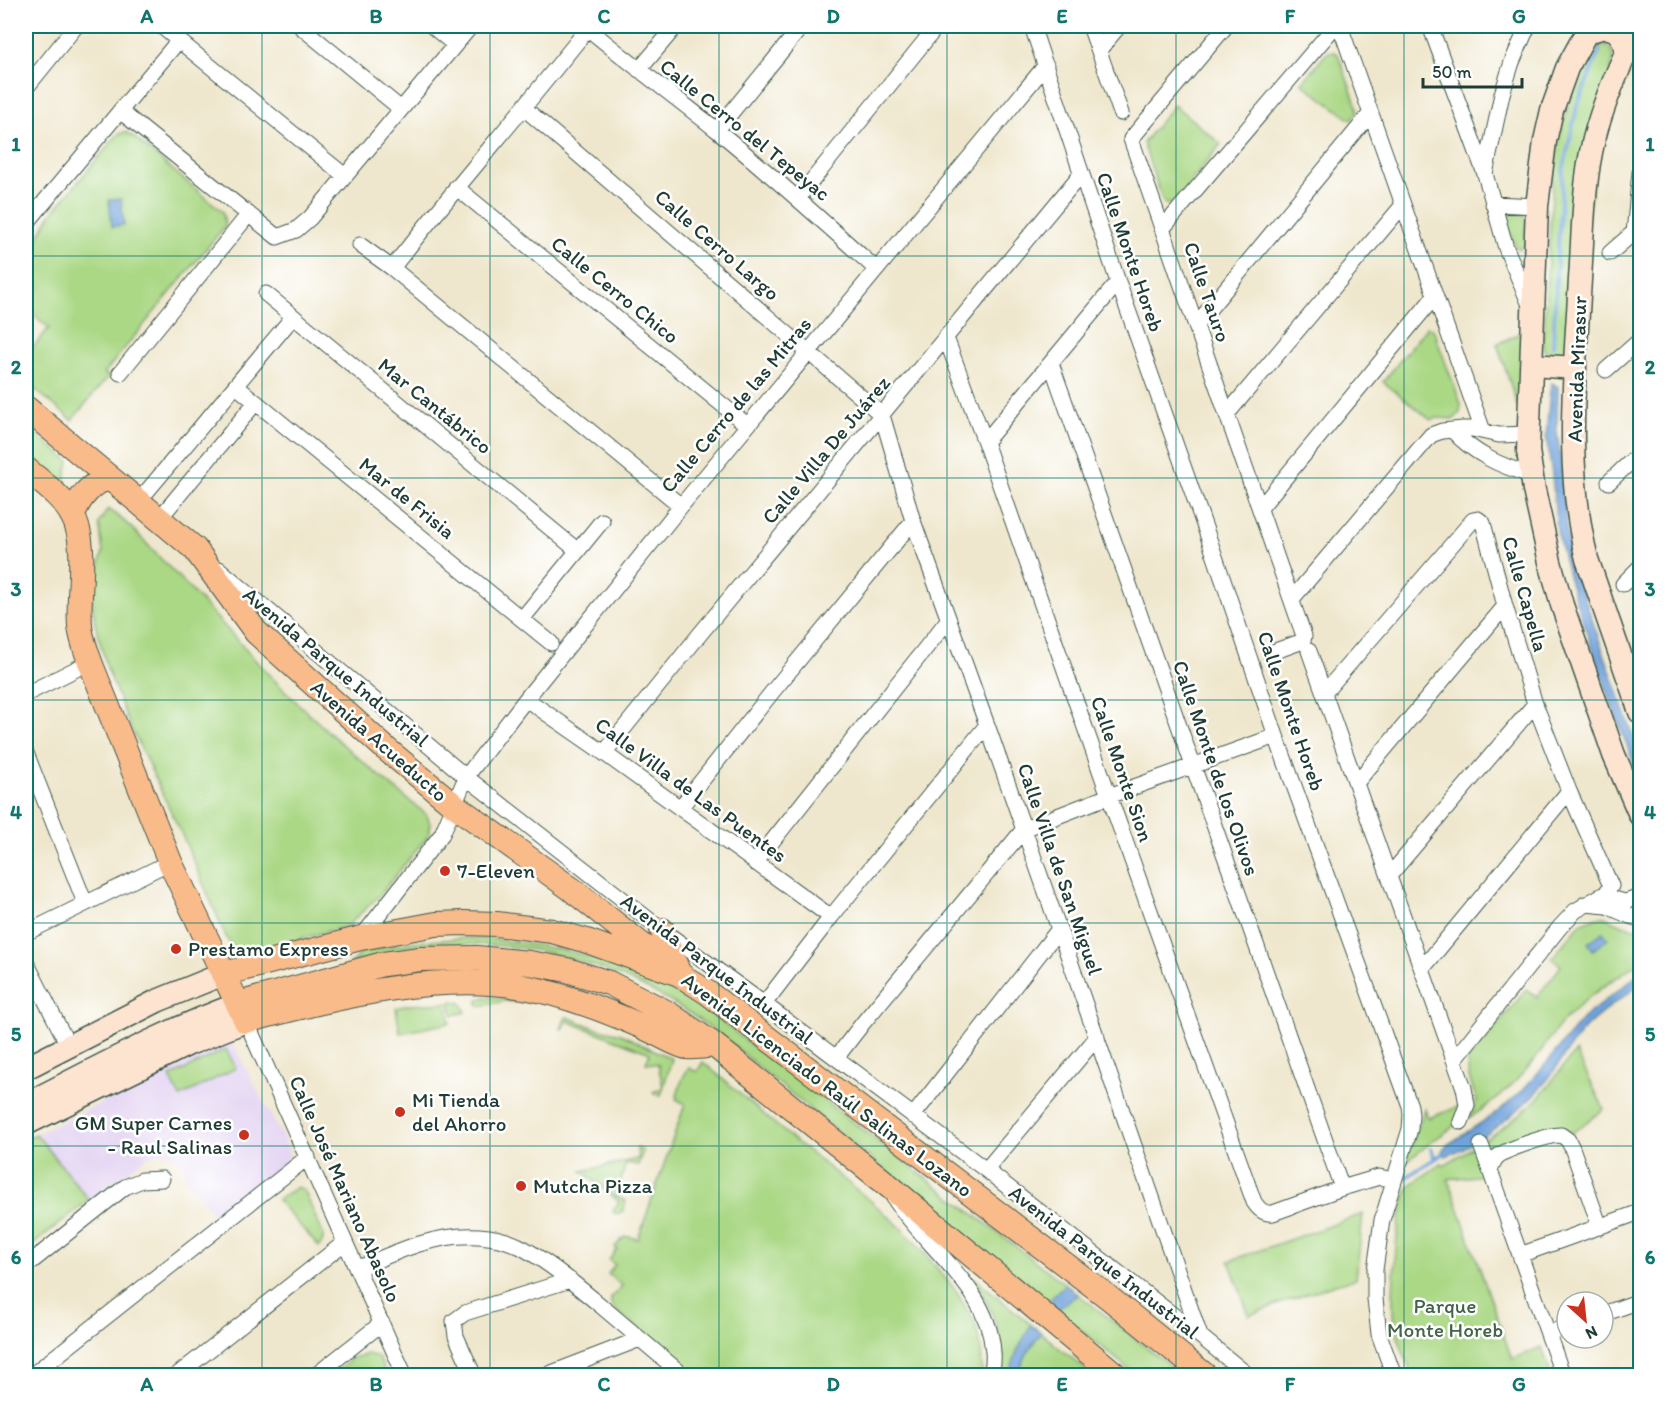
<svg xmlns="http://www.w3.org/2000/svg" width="1666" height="1401" font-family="Itim,sans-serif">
<rect width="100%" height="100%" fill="#fff"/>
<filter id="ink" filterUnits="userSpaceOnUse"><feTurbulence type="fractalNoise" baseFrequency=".0167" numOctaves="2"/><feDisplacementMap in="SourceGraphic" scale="12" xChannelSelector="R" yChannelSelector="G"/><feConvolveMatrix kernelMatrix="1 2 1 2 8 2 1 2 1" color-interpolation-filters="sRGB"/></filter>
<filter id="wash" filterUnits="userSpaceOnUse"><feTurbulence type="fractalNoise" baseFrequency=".008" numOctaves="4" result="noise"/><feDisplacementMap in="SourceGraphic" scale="24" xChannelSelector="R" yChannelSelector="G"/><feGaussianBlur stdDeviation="1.35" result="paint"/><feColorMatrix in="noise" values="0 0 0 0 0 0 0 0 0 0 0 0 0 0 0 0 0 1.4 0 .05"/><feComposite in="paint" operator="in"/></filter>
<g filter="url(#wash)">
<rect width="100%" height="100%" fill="#efe7cd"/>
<path fill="#e3d3f2" d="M231,1041L287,1145L289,1157L285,1165L217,1218L185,1178L186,1171L183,1164L173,1156L166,1153H157L147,1157L89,1200L36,1134Z"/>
<path fill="#aad885" stroke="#648a5c" stroke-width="1.5" d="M1604,44L1611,49L1613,57L1566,351C1559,356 1551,355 1544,350L1543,343L1553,178L1559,137L1570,100L1586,58L1594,47Z
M1329,52H1334L1338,54L1357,107V112L1351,120L1302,83L1325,55Z
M1174,105L1221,144L1176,200L1169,204H1165L1162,199L1143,143Z
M125,132L131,135L223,212L225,226L106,371L104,373L109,376L72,420L26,382V356L49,328L26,308V281L34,267L39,235L52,213L114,139L119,134Z
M1511,213L1523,214L1526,219L1525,245L1520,249L1516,247L1504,220L1506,215Z
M1427,327L1433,329L1461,404L1460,413L1454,419L1438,418L1431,420L1383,382Z
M1525,331L1523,405L1518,407L1497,344Z
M26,426L69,461L64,486L26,454Z
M108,509C128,522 144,541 161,559C194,592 225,627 257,662C309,718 367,767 426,814C431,823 431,827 428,836L379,896L347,926L250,953L232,946L227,939L183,837L127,719L107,668L95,623L92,599L95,580L103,552L99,523Z
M1597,917H1605L1625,926L1640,929V961C1617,978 1591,993 1571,1013C1556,1027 1546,1045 1534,1060C1516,1083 1494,1103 1469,1118L1477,1101L1469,1077L1467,1061L1526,990L1537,997L1561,966L1552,958L1580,924Z
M469,938C534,941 600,954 659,984C675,992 691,1002 707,1011L1052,1274L1182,1375H1136L761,1069C673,989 566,937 444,945C413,947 381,956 351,963L362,952L386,947L414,942Z
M485,997L503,998L515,1002L505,1001L482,1006L478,1005V1000Z
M453,1001L461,1003L466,1012L453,1015L450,1003Z
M447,1003L450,1023L400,1033L396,1008L408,1005Z
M567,1017L595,1028L621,1034L672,1059L661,1095L654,1094L653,1092L662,1089L663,1087L658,1064L646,1063L650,1053L567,1021L563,1029H561L565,1019Z
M226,1049L236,1068L180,1097L170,1077Z
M1576,1052L1604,1109L1572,1133L1558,1127L1548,1128L1498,1145L1492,1152L1485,1175L1448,1179L1512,1359L1542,1347L1551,1375H1518L1517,1373L1510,1376L1412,1375C1406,1358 1398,1341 1394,1323C1392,1308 1393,1291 1394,1276C1396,1245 1397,1215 1409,1186L1442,1163L1444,1165C1478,1144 1513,1124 1541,1095C1553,1081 1563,1065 1576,1052Z
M703,1062L789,1136L872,1202L898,1225L921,1249L956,1291L975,1323L981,1349L982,1375H696L613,1308L611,1304V1298L622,1286L608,1274L615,1265L609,1260L617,1249L615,1247C625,1235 624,1235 638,1239L685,1104L676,1099C679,1089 682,1075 689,1068L697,1072Z
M1461,1106L1452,1128L1435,1139L1404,1164L1425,1109L1428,1118Z
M36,1134L89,1200L26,1250V1139Z
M637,1147L643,1151L638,1165L626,1163L616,1196L626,1201L622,1212L615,1214L613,1211L619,1202L582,1171L638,1159Z
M297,1187L304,1190L323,1234V1240L319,1247L277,1200Z
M1363,1214L1356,1279L1335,1284L1249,1315L1229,1261Z
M975,1279L977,1280L1092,1375H1002C1003,1337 995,1312 974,1281Z
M367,1354L378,1357L387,1375H333L353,1358Z"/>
<path fill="#6fa2db" stroke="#477088" stroke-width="1.5" d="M121,199L124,225L112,227L109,200Z
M1552,383L1558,387L1557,431L1563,476L1566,528L1571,551L1579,581L1589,611L1640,755V779L1616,717L1576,601L1569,579L1557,531L1552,474L1546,436L1550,391Z
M1603,932L1608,939L1593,950L1588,943Z
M1640,973V985C1622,998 1602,1011 1586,1027C1571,1043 1561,1062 1548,1079C1525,1107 1480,1144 1446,1156L1442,1154V1151L1447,1145L1496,1113L1519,1094L1545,1065L1583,1018Z
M1065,1284L1078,1295L1063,1305L1057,1311L1048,1304L1053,1296Z
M1031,1325L1041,1333L1029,1350L1017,1375H1009L1017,1351Z"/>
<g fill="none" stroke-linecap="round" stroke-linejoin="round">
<path stroke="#6fa2db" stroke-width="4" d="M1553,346L1557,261L1563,171L1577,106L1600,49
M1431,1149L1435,1159
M1405,1178L1444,1153"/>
</g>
</g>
<g filter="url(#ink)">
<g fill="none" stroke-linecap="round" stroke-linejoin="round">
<g stroke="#3e564b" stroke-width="17">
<path id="street" d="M161,26L345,176
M300,26L401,109
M432,26L455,45
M585,26C628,62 674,96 718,131C772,175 824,222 876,269
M1032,26L1118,282L1209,539L1276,736L1410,1106L1411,1115L1410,1129L1382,1220L1375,1270V1299L1379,1334L1394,1376
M1090,26L1121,113
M1226,26L1131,139L1304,636L1303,641L1270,653
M1340,26L1483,431
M1430,26L1485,174L1506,248L1530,305
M1099,50L1119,26
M639,70L676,26
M26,88L76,26
M524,108L882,415L913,521L987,725L1059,929L1200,1336
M120,111L277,237L296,230L310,218L471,26
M717,130L802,26
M1485,174L1502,94L1512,62L1528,26
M456,187L747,425
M798,198L937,26
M1493,204L1537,206
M26,224L179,40
M1163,228L1335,26
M1634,233L1640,172
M360,245L392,268L681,506
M1610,253L1640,227
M392,268C456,187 524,109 588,28
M266,294L578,551
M1196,325L1371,113
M946,338L985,442L1109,796L1254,1202C1259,1210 1264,1214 1273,1213L1342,1188L1379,1177L1394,1180
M1051,363L1342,1188
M1606,370L1640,340
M120,373L249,214
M236,386L551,643
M1227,414L1403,205
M1452,430C1474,454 1500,466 1531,475
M985,442L1118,282
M1609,482L1640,453
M138,502L293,317
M1260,508L1435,296
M159,519L256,402
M219,569L466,777L662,930L764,1004L986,1170L1200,1336L1249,1376
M1623,584L1640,567
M1292,599L1431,435L1442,431L1463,429H1472L1499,435L1528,434
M522,619L602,521
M1309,651L1464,1088L1467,1105L1461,1122
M1324,693L1473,520L1478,519L1483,523L1505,606L1535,704L1569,791L1611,886L1606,893L1575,911L1560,927L1454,1060
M26,694L90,662
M526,699L604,753L831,917
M26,753L85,903
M604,753L700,634L1081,174
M1356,783L1505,606
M680,808L773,691L913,521
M755,863L948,620
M1389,876L1535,704
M1606,897L1625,902L1640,897
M1585,904L1607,906L1630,916L1640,919
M26,933L170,862
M361,938L442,834L466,777L526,699L681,506L1046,65
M26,962L69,1047
M1422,969L1569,791
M764,1004L831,917L987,725
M246,1021L405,1376
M836,1058L863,1023L1024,829L1109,796L1276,736
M913,1116L1059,929
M1481,1145L1563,1376
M986,1170L1097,1037
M1490,1170C1492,1165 1494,1160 1497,1157C1504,1150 1551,1134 1561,1135L1568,1140L1572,1148L1600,1227
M894,1198C926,1249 989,1287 993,1352C994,1360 992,1368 992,1376
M1520,1255L1640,1212
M26,1266L125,1187L142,1180L162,1179
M357,1269C395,1252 436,1233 479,1236C494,1237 510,1241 523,1248C551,1264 576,1285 600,1305C628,1329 656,1352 684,1376
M1603,1314L1640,1301
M1548,1333L1567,1327
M31,1376L308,1157
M176,1376L344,1243
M315,1376L382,1323
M474,1376L456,1336L454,1321L465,1313L570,1280
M544,1376L640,1339"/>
</g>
<g stroke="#3e564b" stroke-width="25">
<path id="secondary" d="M1590,26L1567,68L1552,110L1545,141L1537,206L1528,451L1534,490L1550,562L1562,605L1614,755L1640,815
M1639,26C1621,62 1604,100 1594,139C1583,182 1583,235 1580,279C1575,372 1564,468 1587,559L1640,712
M1585,34C1609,22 1623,27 1626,54
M1532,365L1575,368
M26,1068L157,1001L223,974
M26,1104C95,1069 164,1031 238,1004
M26,1124L189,1044L246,1021"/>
</g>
<g stroke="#3e564b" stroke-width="26">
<path id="primary" d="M26,408L195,549L256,632L386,749L454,805L570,888L662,961
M26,469C42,483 62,496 72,515C89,543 77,593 80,626C81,638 86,650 90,662L170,862L246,1021C334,998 443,969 534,989C570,997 607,1011 641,1026C654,1031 675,1045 687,1047C696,1048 705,1046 714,1045
M73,515C79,497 90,485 108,477
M662,930L679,974
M223,974L361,938L436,924L464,923L497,924L552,931L587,941L679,974L708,993L1108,1297L1206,1376
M238,1004L383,964L420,959L477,958L530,963L567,970L609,983L666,1012L714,1045L883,1181L1117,1376"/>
</g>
<use href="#street" stroke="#fff" stroke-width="15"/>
<use href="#secondary" stroke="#fde4d1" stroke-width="22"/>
<use href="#primary" stroke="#fabb8b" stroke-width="24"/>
</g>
</g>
<path fill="none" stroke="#0f766e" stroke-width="1.5" stroke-opacity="0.55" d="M262,26V1376M490,26V1376M719,26V1376M947,26V1376M1176,26V1376M1404,26V1376M26,256H1640M26,478H1640M26,700H1640M26,923H1640M26,1146H1640"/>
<g fill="#c8321e" stroke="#fff" stroke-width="2">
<circle cx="445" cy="871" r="6"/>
<circle cx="176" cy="949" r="6"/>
<circle cx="400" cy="1112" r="6"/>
<circle cx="244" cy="1135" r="6"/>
<circle cx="521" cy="1186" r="6"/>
</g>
<g text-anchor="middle" stroke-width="5" stroke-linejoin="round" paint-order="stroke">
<g font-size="21" fill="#1f3d34" stroke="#fff">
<text transform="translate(745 130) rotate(39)" y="7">Calle Cerro del Tepeyac</text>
<text transform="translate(717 245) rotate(41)" y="7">Calle Cerro Largo</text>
<text transform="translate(1130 252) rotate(71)" y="7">Calle Monte Horeb</text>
<text transform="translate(615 290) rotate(39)" y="7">Calle Cerro Chico</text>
<text transform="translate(1207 292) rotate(71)" y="7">Calle Tauro</text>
<text transform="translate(1577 369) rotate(-88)" y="7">Avenida Mirasur</text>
<text transform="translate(736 405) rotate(-50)" y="7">Calle Cerro de las Mitras</text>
<text transform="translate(435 406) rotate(39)" y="7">Mar Cantábrico</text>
<text transform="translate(826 450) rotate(-50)" y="7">Calle Villa De Juárez</text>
<text transform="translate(407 498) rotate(39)" y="7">Mar de Frisia</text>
<text transform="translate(1525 594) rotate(74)" y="7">Calle Capella</text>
<text transform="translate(336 667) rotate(40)" y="7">Avenida Parque Industrial</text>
<text transform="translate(1291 711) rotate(71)" y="7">Calle Monte Horeb</text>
<text transform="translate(379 741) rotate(41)" y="7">Avenida Acueducto</text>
<text transform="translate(1216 768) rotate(71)" y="7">Calle Monte de los Olivos</text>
<text transform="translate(1122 769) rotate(71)" y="7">Calle Monte Sion</text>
<text transform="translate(691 790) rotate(36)" y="7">Calle Villa de Las Puentes</text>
<text transform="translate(1060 869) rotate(71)" y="7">Calle Villa de San Miguel</text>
<text transform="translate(717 969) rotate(37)" y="7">Avenida Parque Industrial</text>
<text transform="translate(827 1085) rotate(37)" y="7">Avenida Licenciado Raúl Salinas Lozano</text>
<text transform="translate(345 1189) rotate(66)" y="7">Calle José Mariano Abasolo</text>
<text transform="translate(1104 1262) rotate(38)" y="7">Avenida Parque Industrial</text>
</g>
<g font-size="21" fill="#1f3d34" stroke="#fff" text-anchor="start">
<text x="457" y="878">7-Eleven</text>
<text x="188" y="956">Prestamo Express</text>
<text x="412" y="1107">Mi Tienda<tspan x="412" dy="24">del Ahorro</tspan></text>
<text x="232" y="1130" text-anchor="end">GM Super Carnes<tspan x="232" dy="24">- Raul Salinas</tspan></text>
<text x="533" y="1193">Mutcha Pizza</text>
</g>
<g font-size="21" fill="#426448" stroke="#fff">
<text x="1445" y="1313">Parque<tspan x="1445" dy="24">Monte Horeb</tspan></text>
</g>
</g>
<rect width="1666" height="1401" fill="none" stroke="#fff" stroke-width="66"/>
<g transform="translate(1585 1320) rotate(153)"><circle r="28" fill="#ffffff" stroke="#a5b1ae" stroke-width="1.5"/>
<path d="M0-4.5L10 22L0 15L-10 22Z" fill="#c8321e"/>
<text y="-9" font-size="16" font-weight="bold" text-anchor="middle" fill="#1f3d34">N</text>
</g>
<path d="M1423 78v9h99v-9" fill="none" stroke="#1f3d34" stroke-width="3"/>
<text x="1432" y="78" font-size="18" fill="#1f3d34" stroke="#ffffff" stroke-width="4.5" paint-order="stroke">50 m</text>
<rect x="33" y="33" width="1600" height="1335" fill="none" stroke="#0f766e" stroke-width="2"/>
<g font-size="20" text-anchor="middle" font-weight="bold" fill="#0f766e">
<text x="147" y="23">A</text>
<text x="376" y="23">B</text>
<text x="604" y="23">C</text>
<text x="833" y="23">D</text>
<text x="1062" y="23">E</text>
<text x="1290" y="23">F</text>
<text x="1519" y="23">G</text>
<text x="16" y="151">1</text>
<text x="1650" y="151">1</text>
<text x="16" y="374">2</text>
<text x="1650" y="374">2</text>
<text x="16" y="596">3</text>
<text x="1650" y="596">3</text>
<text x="16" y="819">4</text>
<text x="1650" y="819">4</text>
<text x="16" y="1041">5</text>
<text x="1650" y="1041">5</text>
<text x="16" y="1264">6</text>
<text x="1650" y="1264">6</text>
<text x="147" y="1391">A</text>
<text x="376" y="1391">B</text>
<text x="604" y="1391">C</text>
<text x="833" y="1391">D</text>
<text x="1062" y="1391">E</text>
<text x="1290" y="1391">F</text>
<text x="1519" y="1391">G</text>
</g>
</svg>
